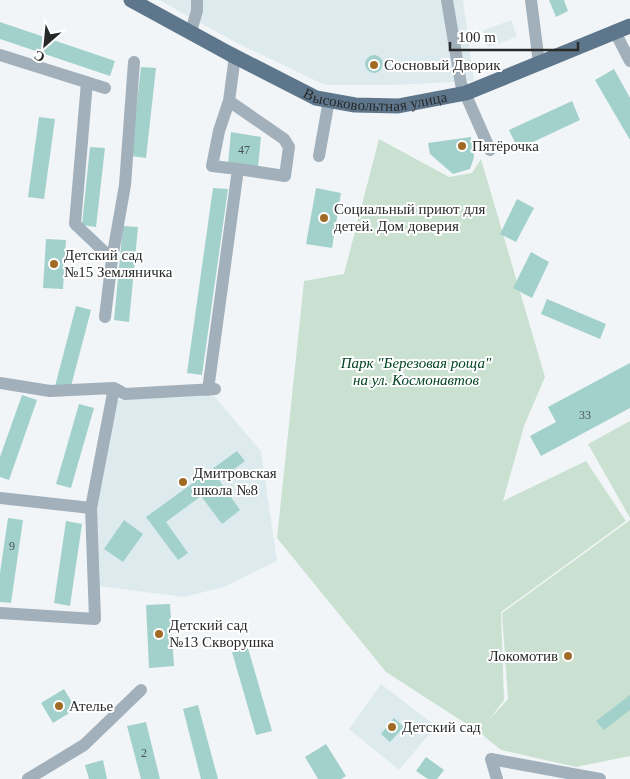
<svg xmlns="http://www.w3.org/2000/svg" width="630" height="779" font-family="'Times New Roman',serif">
<rect width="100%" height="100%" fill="#f1f5f7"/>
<path fill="#deebee" d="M159,0H463L474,81L394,85H325L237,43Z
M511,20L517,37L488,47L482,31Z
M213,395L261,451L277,561L224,587L184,597L98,586L95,513L117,400Z
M381,684L436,726L399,770L349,729Z"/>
<path fill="#cae1d2" d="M379,139L449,177L472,173L481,159L545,377L524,426L503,501L586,461L626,521L501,612L504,700L489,720L508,699L502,613L630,520V756L576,767L501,750L479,732L386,672L277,538L304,281L344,274Z
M630,421V518L588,444Z"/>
<path fill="#a2d1cb" d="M549,0H564L568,11L556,17Z
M0,22L115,61L110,76L0,39Z
M365 64a9 9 0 1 1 18 0a9 9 0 1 1-18 0Z
M141,67L156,68L146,158L131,156Z
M614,69L630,98V140L595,80Z
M572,101L580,120L518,149L509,130Z
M39,117L55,119L44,199L28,197Z
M231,132L261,137L258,167L228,164Z
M471,137L474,157L470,169L453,174L430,154L428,143Z
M90,147L105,148L96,227L82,225Z
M213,188L228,189L202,375L187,373Z
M316,188L341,193L332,248L306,244Z
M517,199L534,208L516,242L500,234Z
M123,226L138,227L129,322L114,320Z
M46,239L66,240L63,289L43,288Z
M531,252L549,262L532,298L513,288Z
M547,299L606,324L600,339L541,314Z
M76,306L91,310L69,394L54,390Z
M630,363V408L541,456L530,436L556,422L548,407Z
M22,395L37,400L9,480L0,477V457Z
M79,404L94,408L71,488L56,484Z
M237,451L245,461L219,480L240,510L222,524L201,496L166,522L188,553L178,560L146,517Z
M8,518L23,520L11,603L0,602V573Z
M124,520L143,534L123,562L104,549Z
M66,521L82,524L70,606L54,603Z
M170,604L174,666L149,668L146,605Z
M248,648L272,731L256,735L232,652Z
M64,689L76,709L53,723L41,703Z
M630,695V710L604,730L596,721Z
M198,705L218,779H201L183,709Z
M394,718L404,727L390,742L381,734Z
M146,722L160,779H141L127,726Z
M326,744L346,776L341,779H318L305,757Z
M426,757L444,770L437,779H428L416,771Z
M103,760L107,779H89L85,765Z"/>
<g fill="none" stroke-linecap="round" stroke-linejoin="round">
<path stroke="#a2b0bc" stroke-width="12" d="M447,0L461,84L490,150
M531,0L539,63
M191,31L197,11V0
M615,32L630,61
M0,55L105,88
M87,82L75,224L112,259L105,317
M229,101L284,139L289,147L285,176L238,169
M319,156L329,100
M112,259L125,185L134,62
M0,383L50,391L114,388L91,508L95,619L0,613
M114,388L125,394L215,389
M208,390L238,169L212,166L219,131L229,101L235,56
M0,498L91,508
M28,779L84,745L141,690
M497,779L491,759L600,779"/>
<path stroke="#5e768b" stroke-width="15" id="s1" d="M131,0L230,54L316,98L355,105L398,106L466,93L630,26"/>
</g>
<g fill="#a16a25" stroke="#fff" stroke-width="2">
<circle cx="374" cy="65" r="5"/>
<circle cx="462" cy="146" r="5"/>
<circle cx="324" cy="218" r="5"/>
<circle cx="54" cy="264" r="5"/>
<circle cx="183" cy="482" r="5"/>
<circle cx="159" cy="634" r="5"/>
<circle cx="568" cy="656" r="5"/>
<circle cx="59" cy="706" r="5"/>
<circle cx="392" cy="727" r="5"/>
</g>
<g text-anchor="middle" stroke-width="4" stroke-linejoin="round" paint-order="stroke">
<g font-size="12" fill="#465452">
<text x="244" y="154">47</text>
<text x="585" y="419">33</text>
<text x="12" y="550">9</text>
<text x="144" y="757">2</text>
</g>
<g font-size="15" fill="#282a2a" stroke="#fff" text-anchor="start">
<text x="384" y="70">Сосновый Дворик</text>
<text x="472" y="151">Пятёрочка</text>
<text x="334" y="214">Социальный приют для<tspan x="334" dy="17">детей. Дом доверия</tspan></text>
<text x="64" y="260">Детский сад<tspan x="64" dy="17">№15 Земляничка</tspan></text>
<text x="193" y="478">Дмитровская<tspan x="193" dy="17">школа №8</tspan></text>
<text x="169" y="630">Детский сад<tspan x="169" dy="17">№13 Скворушка</tspan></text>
<text x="558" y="661" text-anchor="end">Локомотив</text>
<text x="69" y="711">Ателье</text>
<text x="402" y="732">Детский сад</text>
</g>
<g font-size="15" fill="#282a2a" stroke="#fff">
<text dy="5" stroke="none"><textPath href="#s1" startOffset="269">Высоковольтная улица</textPath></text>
</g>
<g font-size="15" font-style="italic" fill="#004326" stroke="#fff">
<text x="416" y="368">Парк "Березовая роща"<tspan x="416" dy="17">на ул. Космонавтов</tspan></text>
</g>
</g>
<g transform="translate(45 45) rotate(207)" stroke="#ffffff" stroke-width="4" paint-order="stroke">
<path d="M0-4L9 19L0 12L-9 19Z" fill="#282a2a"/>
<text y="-8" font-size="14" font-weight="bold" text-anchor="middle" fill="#282a2a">С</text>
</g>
<path d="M450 42v8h128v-8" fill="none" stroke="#282a2a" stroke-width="2.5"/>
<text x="458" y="42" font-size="15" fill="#282a2a" stroke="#ffffff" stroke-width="4" paint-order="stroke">100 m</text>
</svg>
